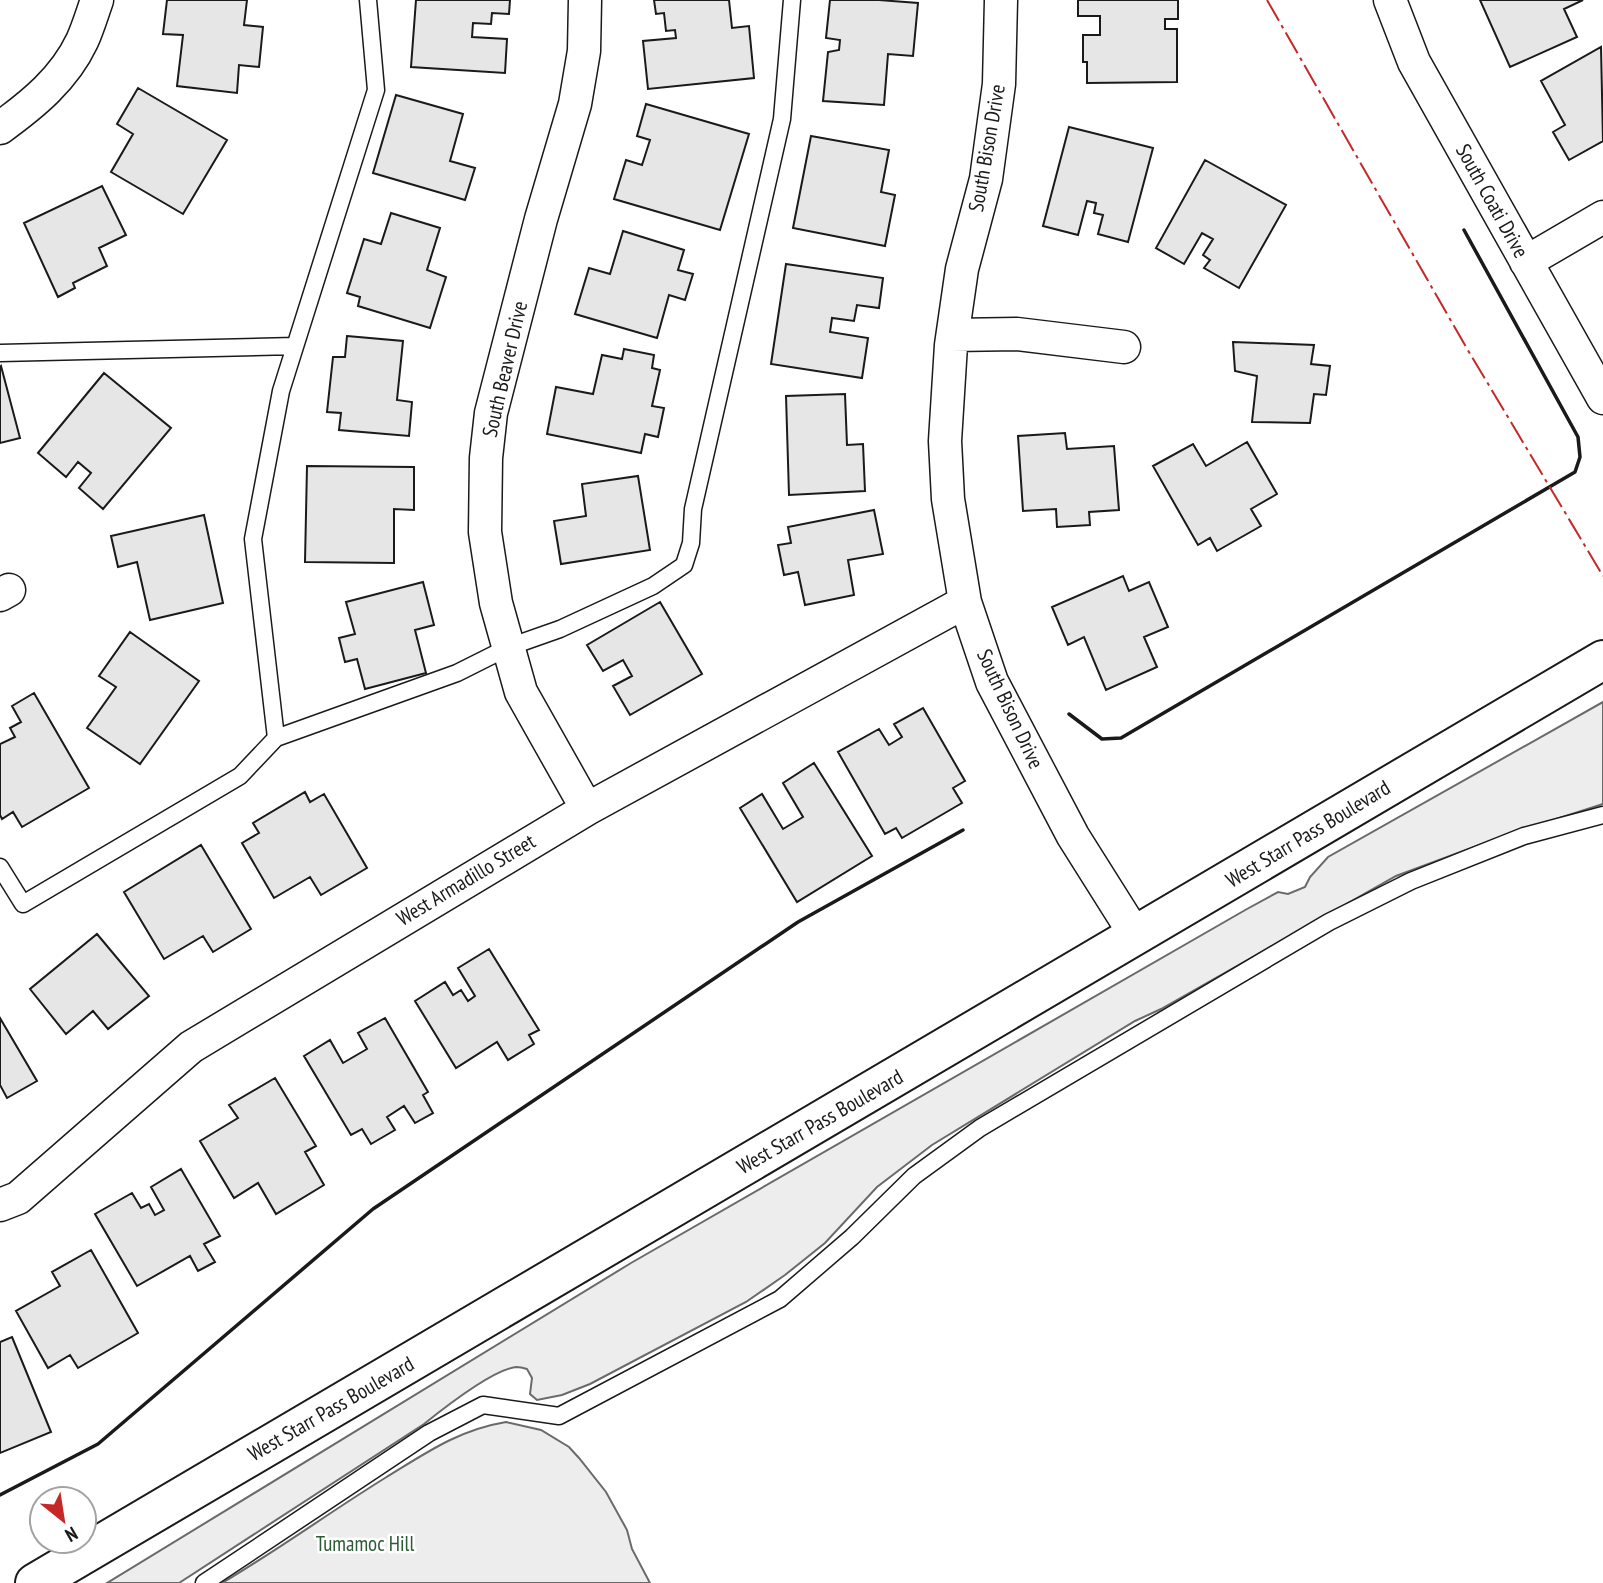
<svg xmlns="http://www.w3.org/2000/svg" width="1603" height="1583" font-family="'PT Sans Narrow',sans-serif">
<rect width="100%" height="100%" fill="#fff"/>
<path fill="#ededed" stroke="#6a6a6a" stroke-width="2" d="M1603,702V804L1509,834L1396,876L1161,1009L1135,1021L932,1145L877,1187L825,1243L785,1275L746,1302L590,1384L562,1395L537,1400L530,1394L532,1378L527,1369C524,1368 519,1367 516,1367C492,1370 444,1408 424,1424L179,1583H107L631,1263L1247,909L1278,892L1288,894L1305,887L1310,877L1328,857Z
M506,1422L541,1430L569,1447L579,1458L606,1492L627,1530L632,1549L650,1583H222C278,1550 330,1512 385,1478C426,1453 458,1430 506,1422Z"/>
<path fill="#e6e6e6" stroke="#1a1a1a" stroke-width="2" d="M167,0H247L244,25L263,27L259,67L239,65L237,93L177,86L183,35L163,34Z
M416,0H510L509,14L492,13L491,24L473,23L472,37L507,39L505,73L411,67Z
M654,0H729L732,28L749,26L754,78L648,89L643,41L676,38L675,30L666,31L664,13L656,14Z
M830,0H879L918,3L913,56L888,54L884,105L823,101L828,52L839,50L840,40L826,38Z
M1078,0H1178V19H1165V29H1177V82L1087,83V62H1083V35H1100V16H1078Z
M1480,0H1583L1564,9L1577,37L1510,67Z
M1601,47L1603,141L1569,160L1553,132L1565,125L1541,81Z
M138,88L227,140L183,214L111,172L133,134L117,124Z
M396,95L463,114L450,161L475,168L465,200L373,173Z
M646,104L749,134L720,230L614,199L626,160L642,165L650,140L637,136Z
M1069,127L1153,148L1128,242L1098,234L1103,215L1094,213L1096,203L1087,201L1078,235L1043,226Z
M811,136L889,150L881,192L895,195L885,246L793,228Z
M1205,160L1286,205L1239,288L1204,268L1210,260L1203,255L1213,239L1202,233L1184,264L1156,248Z
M102,186L126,235L99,248L107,266L73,283L75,288L58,297L24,223Z
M391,213L440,228L427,270L446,277L430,328L358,306L360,297L347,293L364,239L381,244Z
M623,231L684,250L678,270L693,274L685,300L669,295L657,338L575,314L589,268L610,274Z
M786,264L883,278L879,308L857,305L854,321L832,318L830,332L868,338L862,378L771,364Z
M347,336L403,341L397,400L412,402L409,436L339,430L341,413L327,412L333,357H345Z
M1233,342L1314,345L1311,364L1330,366L1326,395L1314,394L1310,423L1252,422L1257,376L1235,371Z
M624,349L654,355L652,368L660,370L652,406L664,408L658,437L645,434L641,453L547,434L556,387L593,394L602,355L622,359Z
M1,366L20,438L0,443V367Z
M104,373L171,428L103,509L79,488L91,473L78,462L66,477L38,453Z
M845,394L847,445L863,444L865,491L789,495L786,396Z
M1065,433L1067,449L1114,446L1119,510L1089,512L1090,525L1057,527L1056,509L1023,511L1018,436Z
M1247,442L1277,494L1251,509L1261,526L1217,551L1210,538L1198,545L1153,466L1193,444L1206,466Z
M307,466L414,467V510L394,509V563L305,562Z
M638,476L650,550L561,564L554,521L586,516L582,484Z
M874,510L883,554L848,560L854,595L805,605L798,572L784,575L778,545L791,543L788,527Z
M204,515L223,603L150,620L137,562L118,567L111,536Z
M1123,576L1129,591L1149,582L1168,627L1144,637L1157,667L1106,690L1084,637L1068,645L1052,607Z
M423,582L434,625L415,630L426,673L365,689L357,659L345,662L339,638L355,634L346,602Z
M660,602L702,674L630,715L613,686L632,676L623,660L603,671L587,645Z
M130,632L199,681L140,764L87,728L116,687L99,676Z
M34,693L89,788L22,827L13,812L2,819L0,815V744L15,737L10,728L21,722L12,706Z
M923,708L965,781L953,788L962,803L902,838L896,828L885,834L838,752L879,729L889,745L902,737L894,724Z
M814,763L872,856L797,902L740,808L762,794L783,829L803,817L783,783Z
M305,792L310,802L324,794L367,868L321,895L310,877L274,898L242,843L259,833L253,823Z
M201,845L251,929L213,952L203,936L164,959L124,892Z
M97,934L149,996L108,1029L93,1011L66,1034L30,989Z
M489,949L539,1030L529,1035L534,1044L508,1060L497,1042L456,1068L415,1001L445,982L453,995L461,990L468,1001L475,996L458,968Z
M0,1018L37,1081L7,1098L0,1085Z
M385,1018L428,1092L423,1095L433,1113L415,1123L404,1106L387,1117L395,1130L371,1144L362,1129L351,1135L304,1056L330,1040L343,1063L367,1049L358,1033Z
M275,1078L316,1146L305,1152L324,1185L276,1214L258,1183L234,1198L200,1141L238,1118L229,1105Z
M181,1169L220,1236L204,1244L215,1262L198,1271L190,1256L137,1286L95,1214L132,1193L141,1208L149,1204L155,1215L164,1210L151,1187Z
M91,1250L138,1333L78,1368L70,1355L48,1368L16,1311L60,1286L52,1272Z
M12,1337L51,1432L0,1453V1342Z"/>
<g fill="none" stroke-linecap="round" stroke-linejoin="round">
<g stroke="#1a1a1a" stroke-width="19">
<path id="service" d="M0,353L295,346
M276,738L457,673L509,647L560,629L653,586L684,565L691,543L693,509L782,119L792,0
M0,867L23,904L240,776L276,738L253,539L281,391L376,90L368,0
M204,1583L429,1433L483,1405L559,1416L780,1299L852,1237L914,1176L980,1128L1329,922L1411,881L1524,836L1603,815"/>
</g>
<g stroke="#1a1a1a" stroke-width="35">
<path id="minor" d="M585,0L584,51L575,104L541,219L491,413L486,458L485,532L496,603L521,692L587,809
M1001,0L999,84L986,179L962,269L951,345L945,441L948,499L965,602L992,682L1073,836L1136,936
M1390,0L1414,62L1603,398
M0,128C33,104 64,79 82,41C88,28 92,14 97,0
M1526,262L1603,217
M953,335L1017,334L1124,347
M0,595L9,590
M0,1205L18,1198L191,1047L587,809L965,602"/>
</g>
<g stroke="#1a1a1a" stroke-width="42">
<path id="secondary" d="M35,1583L1603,660"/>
</g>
<use href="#service" stroke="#fff" stroke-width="16"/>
<use href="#minor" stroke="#fff" stroke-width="32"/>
<use href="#secondary" stroke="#fff" stroke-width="38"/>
<path stroke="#1a1a1a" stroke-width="3.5" d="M1069,714L1102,739L1121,738L1575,472L1580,457L1578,437L1464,230
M0,1495L98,1444L373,1209L798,922L963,830"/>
<path stroke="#c62828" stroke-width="2" stroke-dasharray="24 5 3.5 5" stroke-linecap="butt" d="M1267,0L1466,347L1603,576"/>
</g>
<g text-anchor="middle" stroke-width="5" stroke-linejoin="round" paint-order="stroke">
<g font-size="21" fill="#1a1a1a" stroke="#fff">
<text transform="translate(987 148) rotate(-80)" y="7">South Bison Drive</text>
<text transform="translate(1492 201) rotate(61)" y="7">South Coati Drive</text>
<text transform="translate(505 369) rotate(-77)" y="7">South Beaver Drive</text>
<text transform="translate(1010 709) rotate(65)" y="7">South Bison Drive</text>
<text transform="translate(1308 834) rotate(-31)" y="7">West Starr Pass Boulevard</text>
<text transform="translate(466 880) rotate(-31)" y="7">West Armadillo Street</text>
<text transform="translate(820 1122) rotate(-30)" y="7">West Starr Pass Boulevard</text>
<text transform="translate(331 1409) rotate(-30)" y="7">West Starr Pass Boulevard</text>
</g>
<g font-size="21" fill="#2b5a34" stroke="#fff">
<text x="365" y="1551">Tumamoc Hill</text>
</g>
</g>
<g transform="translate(63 1520) rotate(150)"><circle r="33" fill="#ffffff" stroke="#a3a3a3" stroke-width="2"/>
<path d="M0-5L12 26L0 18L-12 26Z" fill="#c62828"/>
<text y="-10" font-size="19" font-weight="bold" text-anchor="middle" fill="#1a1a1a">N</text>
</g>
</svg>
